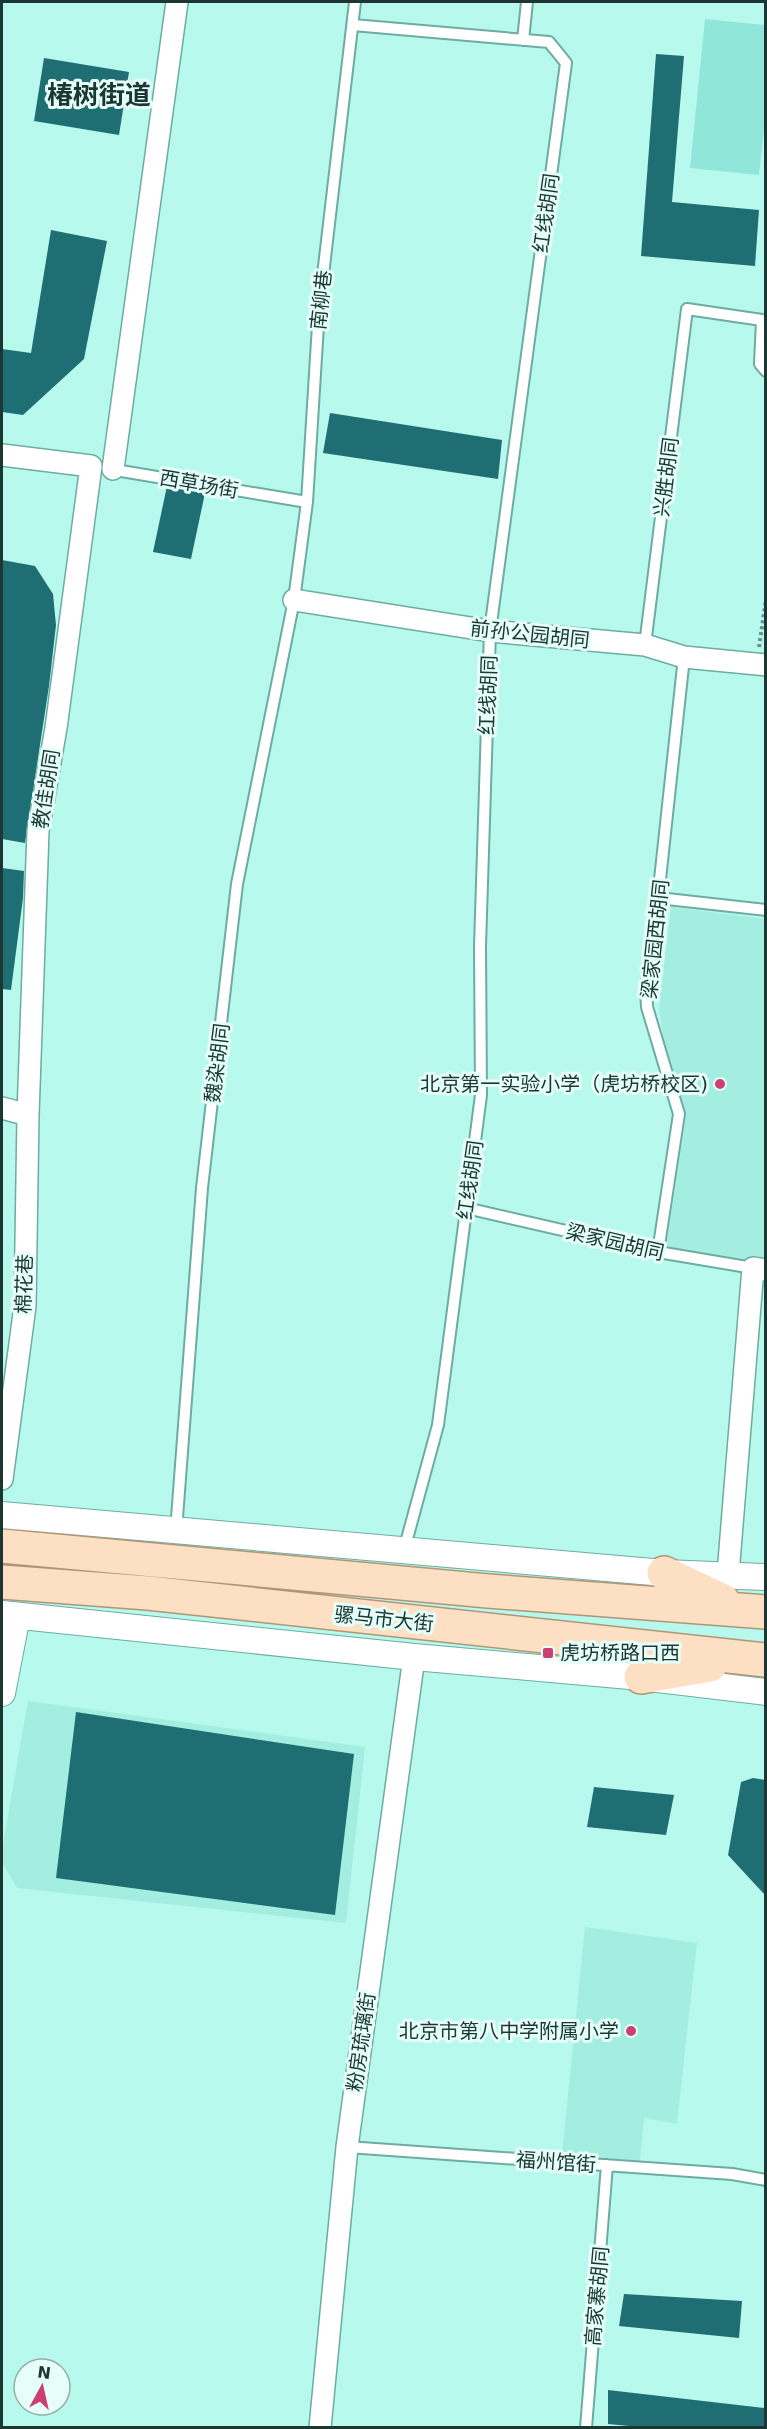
<svg xmlns="http://www.w3.org/2000/svg" width="767" height="2429" font-family="'DejaVu Sans','Noto Sans SC',sans-serif">
<rect width="100%" height="100%" fill="#b8f9ee"/>
<path fill="#a3eee1" d="M671,907L765,919V1262L666,1248L686,1118L665,1050L659,1009Z
M28,1701L365,1747L346,1923L17,1888L2,1863V1850Z
M585,1927L697,1943L677,2124L644,2118L640,2161L562,2154Z"/>
<path fill="#90e7d9" d="M705,19L765,25L766,109L759,175L690,168Z"/>
<path fill="#1f6e74" d="M656,54L684,56L672,202L759,210L755,266L641,256Z
M44,58L129,72L119,135L34,121Z
M51,230L107,241L84,359L23,415L2,412V349L31,353Z
M330,413L502,440L498,479L323,453Z
M167,486L205,493L191,559L153,552Z
M2,560L35,566L53,594L56,625L49,686L25,843L2,839Z
M2,868L24,871L23,898L11,990L2,989Z
M76,1712L354,1754L335,1915L56,1878Z
M753,1778L765,1780V1895L728,1855L741,1782Z
M594,1787L674,1795L666,1835L587,1827Z
M624,2294L742,2301L739,2338L619,2326Z
M608,2390L765,2408V2427H640L608,2424Z"/>
<g fill="none" stroke-linecap="round" stroke-linejoin="round">
<g stroke="#6caca1" stroke-width="14">
<path id="service" d="M353,25L549,42L566,63L490,631L480,946L481,1095L438,1425L404,1550
M523,40L527,2
M109,469L307,502
M645,645L687,309L762,320L760,364L766,371
M658,898L766,910
M466,1208L658,1252L753,1268
M658,1252L679,1114L647,1007L646,987L658,898L684,657
M176,1531L202,1188L237,884L294,600L307,502L319,309L355,2
M347,2147L732,2174L766,2180
M586,2428L607,2165"/>
</g>
<g stroke="#6caca1" stroke-width="24">
<path id="minor" d="M2,455L91,466L56,728L38,831L28,1115
M113,469L177,2
M294,600L490,631L645,645L684,657L766,665
M2,1108L28,1115L25,1306L2,1479
M728,1574L753,1268L766,1270
M320,2428L347,2147L414,1657"/>
</g>
<g stroke="#6caca1" stroke-width="28">
<path id="tertiary" d="M2,1515L664,1573L766,1577
M2,1614L414,1657L641,1677L766,1692
M2,1693L17,1616"/>
</g>
<g stroke="#ae9677" stroke-width="36">
<path id="primary" d="M2,1546L488,1591L766,1612
M664,1573L723,1601
M2,1582L148,1593L766,1660
M641,1677L710,1665"/>
</g>
<path stroke="#65918a" stroke-width="4" stroke-dasharray="3 3" stroke-linecap="butt" d="M759,647L766,600"/>
<use href="#service" stroke="#fff" stroke-width="10"/>
<use href="#minor" stroke="#fff" stroke-width="21"/>
<use href="#tertiary" stroke="#fff" stroke-width="26"/>
<use href="#primary" stroke="#fddfc4" stroke-width="33"/>
</g>
<g fill="#cb3f71" stroke="#e5fef9" stroke-width="2">
<circle cx="720" cy="1084" r="6"/>
<rect x="542" y="1647" width="12" height="12" rx="3"/>
<circle cx="631" cy="2031" r="6"/>
</g>
<g text-anchor="middle" stroke-width="6" stroke-linejoin="round" paint-order="stroke">
<g font-size="20" fill="#1c3632" stroke="#e5fef9">
<text transform="translate(546 213) rotate(-82)" y="7">红线胡同</text>
<text transform="translate(321 300) rotate(-84)" y="7">南柳巷</text>
<text transform="translate(666 477) rotate(-83)" y="7">兴胜胡同</text>
<text transform="translate(199 484) rotate(10)" y="7">西草场街</text>
<text transform="translate(530 634) rotate(6)" y="7">前孙公园胡同</text>
<text transform="translate(488 695) rotate(-88)" y="7">红线胡同</text>
<text transform="translate(46 789) rotate(-81)" y="7">教佳胡同</text>
<text transform="translate(655 939) rotate(-84)" y="7">梁家园西胡同</text>
<text transform="translate(217 1063) rotate(-83)" y="7">魏染胡同</text>
<text transform="translate(470 1180) rotate(-82)" y="7">红线胡同</text>
<text transform="translate(615 1242) rotate(13)" y="7">梁家园胡同</text>
<text transform="translate(24 1284) rotate(-88)" y="7">棉花巷</text>
<text transform="translate(384 1619) rotate(6)" y="7">骡马市大街</text>
<text transform="translate(361 2042) rotate(-82)" y="7">粉房琉璃街</text>
<text transform="translate(556 2162) rotate(4)" y="7">福州馆街</text>
<text transform="translate(597 2296) rotate(-85)" y="7">高家寨胡同</text>
</g>
<g font-size="20" fill="#1c3632" stroke="#e5fef9" text-anchor="end">
<text x="708" y="1091">北京第一实验小学（虎坊桥校区)</text>
<text x="560" y="1660" text-anchor="start">虎坊桥路口西</text>
<text x="619" y="2038">北京市第八中学附属小学</text>
</g>
<g font-size="26" font-weight="bold" fill="#1c3632" stroke="#e5fef9">
<text x="99" y="104">椿树街道</text>
</g>
</g>
<rect width="767" height="2429" fill="none" stroke="#1c3632" stroke-width="6"/>
<g transform="translate(42 2387) rotate(8)"><circle r="28" fill="#e5fef9" stroke="#95aea9" stroke-width="1.5"/>
<path d="M0-4.5L10 22L0 15L-10 22Z" fill="#cb3f71"/>
<text y="-9" font-size="16" font-weight="bold" text-anchor="middle" fill="#1c3632">N</text>
</g>
</svg>
